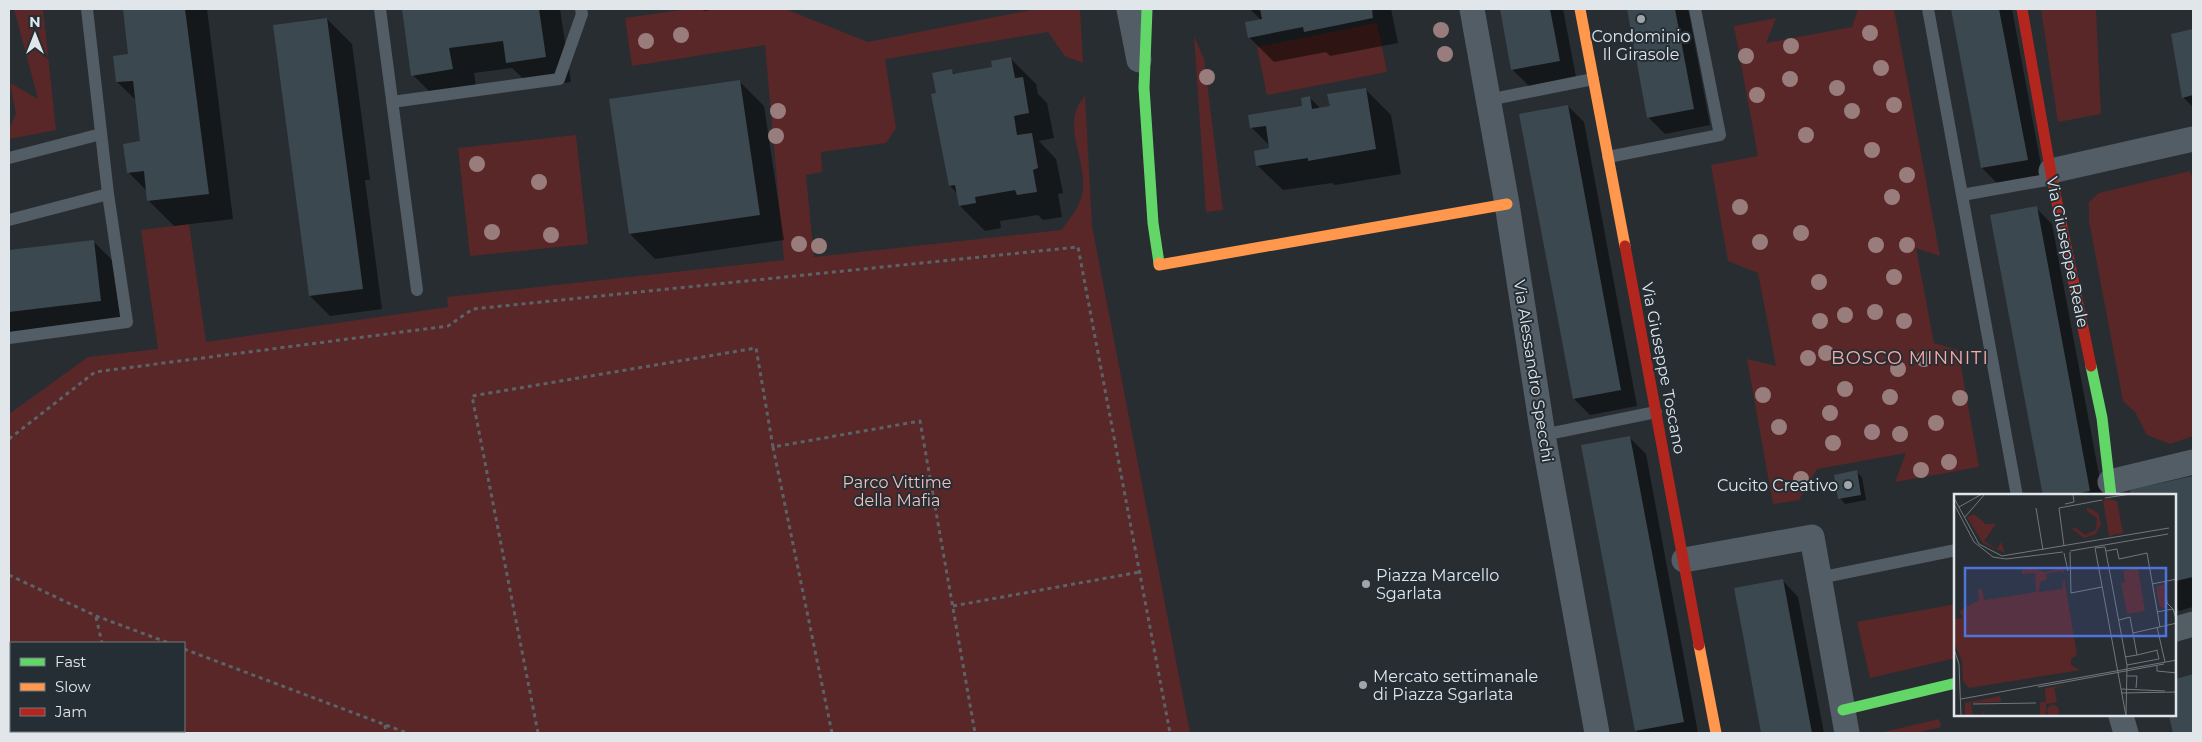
<svg xmlns="http://www.w3.org/2000/svg" width="2202" height="742" font-family="Montserrat,sans-serif">
<rect width="100%" height="100%" fill="#282d32"/>
<path fill="#592727" fill-rule="evenodd" d="M14,9H43L56,130L9,139V129L16,114L10,83L38,99Z
M688,9H785L868,42L1036,9H1080L1083,63L1065,56L1048,32L885,59L896,128L886,143L821,152L822,172L806,175L814,257L1061,230C1071,217 1081,206 1083,189C1086,158 1060,123 1085,96L1092,226L1190,733H9V414L88,357L158,349L141,230L189,224L206,342L448,307L447,297L784,260L765,45L632,66L625,18ZM11,643H184V731H11Z
M1858,9H1894L1940,256L1916,248L1934,343L1958,350L1979,467L1895,482L1906,453L1817,469L1799,500L1773,504L1747,359L1776,366L1758,273L1728,261L1711,165L1758,156L1734,26L1776,18L1766,43L1852,27Z
M2041,9H2096L2101,114L2058,122Z
M1377,23L1387,72L1267,95L1257,47Z
M1194,36L1204,59L1223,210L1206,212Z
M576,135L588,244L470,256L458,148Z
M2190,171L2193,179V436L2170,444L2147,435L2135,412L2123,401L2089,221V202L2099,193Z
M1956,604V658L1870,678L1857,622Z
M1939,719L1941,727L1916,733H1879Z"/>
<path fill="#0007" d="M124,9H207L233,219L174,226L149,201L147,191L128,172L142,142L137,101L117,82L130,55Z
M403,9H560L571,82L532,87L512,68L474,73L477,94L438,100L413,75Z
M702,9H717L704,11Z
M1250,9H1391L1398,43L1330,56L1326,52L1274,62L1249,37L1261,20Z
M1501,9H1563L1576,77L1529,86L1512,69Z
M1628,9H1688L1710,125L1665,134L1648,117Z
M1952,9H2012L2043,176L1998,184L1982,168Z
M327,19L352,44L370,180H365L382,309L330,316L310,296Z
M2193,31V107L2183,97L2172,35Z
M1011,59L1036,84L1038,94L1047,103L1054,138L1039,141L1056,159L1063,193L1058,194L1062,217L1043,220L1038,215L1000,221L1001,228L985,231L960,206L958,194L950,186L937,94L952,71L956,75L993,68Z
M739,81L764,106L784,240L655,259L630,234Z
M1366,90L1391,115L1401,174L1335,185L1332,183L1283,190L1257,165L1271,149L1270,146L1251,127L1303,107L1310,98L1321,109L1331,107Z
M1568,106L1584,122L1637,406L1590,415L1574,399L1520,115Z
M2036,208L2052,224L2103,496H2044Z
M94,242L119,267L126,326L9,340V252Z
M1630,438L1646,454L1698,733H1639L1636,731Z
M1856,472L1862,477L1866,500L1845,504L1840,498Z
M2193,477V607L2179,611L2176,607L2175,481Z
M1782,580L1798,597L1824,733H1763L1735,589Z
M2193,675V733H2175L2170,716H2176V680Z"/>
<path fill="#3c484f" d="M123,9H185L209,194L147,201L144,171L127,173L123,144L140,141L133,81L116,82L113,56L128,54Z
M402,9H539L546,57L506,63L503,41L449,48L453,69L411,76Z
M1260,9H1372L1373,18L1304,32L1303,27L1248,38L1245,22L1262,19Z
M1500,9H1550L1560,61L1511,70Z
M1627,9H1675L1694,109L1647,118Z
M1951,9H1999L2028,160L1981,168Z
M327,18L363,289L309,296L273,25Z
M2193,29V95L2182,98L2171,34Z
M1011,57L1015,78L1023,77L1029,113L1014,116L1017,135L1032,133L1038,168L1033,170L1037,192L1017,195L1015,190L975,197L976,203L959,206L955,185L949,186L931,94L936,93L932,73L952,69L953,74L992,67L991,61Z
M740,80L760,215L629,234L609,99Z
M1366,88L1376,149L1308,161V158L1256,166L1254,151L1269,148L1266,126L1250,128L1248,115L1302,106L1301,98L1310,96L1312,109L1330,106L1327,94Z
M1568,105L1621,390L1573,399L1519,114Z
M2037,206L2090,491L2064,496H2043L1990,215Z
M94,240L101,301L9,312V250Z
M1630,436L1684,722L1635,731L1581,445Z
M1857,470L1861,495L1838,499L1834,475Z
M2193,476V577L2176,581V496H2131L2130,490Z
M1783,579L1801,674L1812,733H1761L1743,635L1734,588Z
M2193,674V733H2173L2169,716H2176V679Z"/>
<g fill="none" stroke-linecap="round" stroke-linejoin="round">
<path stroke="#5b6369" stroke-width="3" stroke-dasharray="4 4" stroke-linecap="butt" d="M9,439L95,372L448,326L473,309L1078,247L1170,733
M773,447L832,733
M9,575L96,616L169,643
M953,606L1140,572
M96,617L102,643
M184,649L407,733
M385,725L386,733
M121,731L122,733
M538,733L472,396L756,348L773,447L920,421L975,733"/>
<path stroke="#525d66" stroke-width="12" d="M380,9L417,290
M1928,9L2017,496
M1488,100L1593,79
M392,102L559,79L582,14L581,9
M1608,157L1720,135L1695,9
M9,158L101,134
M1962,195L2052,179
M9,220L108,194
M9,338L127,322L108,194L87,9
M1543,435L1656,412
M1819,578L1956,550"/>
<path stroke="#525d66" stroke-width="25" d="M1129,9L1139,60
M1472,9L1507,204L1543,435L1597,733
M2051,171L2193,139
M2110,482L2193,462
M1684,560L1812,537L1847,733
M2176,629L2193,624
M2121,716L2126,733"/>
<path stroke="#63d668" stroke-width="11" d="M1147,9L1144,88L1153,223L1159,263
M2091,366L2102,418L2111,496
M1843,710L1956,683"/>
<path stroke="#ff974d" stroke-width="11" d="M1580,9L1625,246
M1159,263V265L1507,204
M1699,645L1716,733"/>
<path stroke="#b3261e" stroke-width="11" d="M2022,9L2052,179L2091,366
M1625,246L1699,645"/>
</g>
<g fill="#997d7d">
<circle cx="1441" cy="30" r="8"/>
<circle cx="1870" cy="33" r="8"/>
<circle cx="681" cy="35" r="8"/>
<circle cx="646" cy="41" r="8"/>
<circle cx="1791" cy="46" r="8"/>
<circle cx="1445" cy="54" r="8"/>
<circle cx="1746" cy="56" r="8"/>
<circle cx="1881" cy="68" r="8"/>
<circle cx="1207" cy="77" r="8"/>
<circle cx="1790" cy="79" r="8"/>
<circle cx="1837" cy="88" r="8"/>
<circle cx="1757" cy="95" r="8"/>
<circle cx="1894" cy="105" r="8"/>
<circle cx="778" cy="111" r="8"/>
<circle cx="1852" cy="111" r="8"/>
<circle cx="1806" cy="135" r="8"/>
<circle cx="776" cy="136" r="8"/>
<circle cx="1872" cy="150" r="8"/>
<circle cx="477" cy="164" r="8"/>
<circle cx="1907" cy="175" r="8"/>
<circle cx="539" cy="182" r="8"/>
<circle cx="1892" cy="197" r="8"/>
<circle cx="1740" cy="207" r="8"/>
<circle cx="492" cy="232" r="8"/>
<circle cx="1801" cy="233" r="8"/>
<circle cx="551" cy="235" r="8"/>
<circle cx="1760" cy="242" r="8"/>
<circle cx="799" cy="244" r="8"/>
<circle cx="1876" cy="245" r="8"/>
<circle cx="1907" cy="245" r="8"/>
<circle cx="819" cy="246" r="8"/>
<circle cx="1894" cy="277" r="8"/>
<circle cx="1819" cy="282" r="8"/>
<circle cx="1875" cy="312" r="8"/>
<circle cx="1845" cy="315" r="8"/>
<circle cx="1820" cy="321" r="8"/>
<circle cx="1904" cy="321" r="8"/>
<circle cx="1826" cy="353" r="8"/>
<circle cx="1808" cy="358" r="8"/>
<circle cx="1924" cy="359" r="8"/>
<circle cx="1898" cy="369" r="8"/>
<circle cx="1845" cy="389" r="8"/>
<circle cx="1763" cy="395" r="8"/>
<circle cx="1890" cy="397" r="8"/>
<circle cx="1960" cy="398" r="8"/>
<circle cx="1830" cy="413" r="8"/>
<circle cx="1936" cy="423" r="8"/>
<circle cx="1779" cy="427" r="8"/>
<circle cx="1872" cy="432" r="8"/>
<circle cx="1900" cy="434" r="8"/>
<circle cx="1833" cy="443" r="8"/>
<circle cx="1949" cy="462" r="8"/>
<circle cx="1921" cy="470" r="8"/>
<circle cx="1801" cy="479" r="8"/>
</g>
<g fill="#a0a5aa" stroke="#252e35" stroke-width="2">
<circle cx="1641" cy="19" r="5"/>
<circle cx="1848" cy="485" r="5"/>
<circle cx="1366" cy="584" r="5"/>
<circle cx="1363" cy="685" r="5"/>
</g>
<g text-anchor="middle" stroke-width="4" stroke-linejoin="round" paint-order="stroke">
<g font-size="16" fill="#e0e6ea" stroke="#252e35" text-anchor="start">
<text x="1641" y="42" text-anchor="middle">Condominio<tspan x="1641" dy="18">Il Girasole</tspan></text>
<text x="1838" y="491" text-anchor="end">Cucito Creativo</text>
<text x="1376" y="581">Piazza Marcello<tspan x="1376" dy="18">Sgarlata</tspan></text>
<text x="1373" y="682">Mercato settimanale<tspan x="1373" dy="18">di Piazza Sgarlata</tspan></text>
</g>
<g font-size="16" fill="#e0e6ea" stroke="#252e35">
<text transform="translate(2068 252) rotate(78)" y="6">Via Giuseppe Reale</text>
<text transform="translate(1664 368) rotate(79)" y="6">Via Giuseppe Toscano</text>
<text transform="translate(1534 371) rotate(81)" y="6">Via Alessandro Specchi</text>
</g>
<g font-size="16" fill="#f5bfbb" stroke="#252e35">
<text x="897" y="488">Parco Vittime<tspan x="897" dy="18">della Mafia</tspan></text>
</g>
<g font-size="18" letter-spacing="1" fill="#fca9a3" stroke="#252e35">
<text x="1910" y="364">BOSCO MINNITI</text>
</g>
</g>
<g transform="translate(1954 494)">
<rect width="222" height="222" fill="#282d32"/>
<path d="M155,5L163,7L169,39L155,42L149,6ZM133,13L144,19L147,30L142,40L130,44L118,35L121,33L131,41L142,36L143,24L133,17ZM20,20L32,30H42L30,47L43,55L47,48L51,59L29,49L13,23ZM80,74L90,78L109,74L110,80L106,77L92,80L93,86L86,88L85,98L108,95L110,83L123,161L117,165V171L126,176L15,194L9,187L8,167L0,149L1,125L9,124L5,117L25,106L24,95H28L30,106L82,98L81,79L68,80V76ZM184,74L191,117L173,120L167,89L171,88L169,77ZM211,90L213,112L209,115L205,111L202,93ZM114,191L100,194L103,208L92,210V222H86V208H92L91,194ZM46,202L47,208L17,209L19,222H28L30,217V222H11V209ZM93 217a6 6 0 1 1 12 0a6 6 0 1 1-12 0Z" fill="#592727"/>
<path fill="none" stroke="#72777c" stroke-width="1" d="M0,4L25,50L48,62L215,34M151,4L177,0M0,10L20,48L39,63L52,65L109,58M111,10L120,8L119,0M5,13L28,0M82,14L89,56M10,24L31,0M110,52L105,14L148,6M116,57L214,40M152,57L163,55L165,65L193,59L206,133M116,58L117,99L148,93M110,59L114,77M211,87L213,109L219,115L223,128M198,90L223,85M203,118L219,115M165,126L176,123L183,161L171,163M203,133L211,168M179,139L223,129M0,155L5,170L7,222M183,161L204,156M173,171L205,165L203,157M203,172V177L223,179M173,182H183L182,194M84,193L210,170M167,195L211,197M167,199L223,198M7,205L223,166M19,210L82,209M172,222L141,54L151,53L173,171L172,222"/>
<path fill="#4e74dc" fill-opacity="0.15" stroke="#4e74dc" stroke-width="2.5" d="M11,74H212V142H11Z"/>
<rect width="222" height="222" fill="none" stroke="#e0e6ea" stroke-width="2.5"/>
</g>
<rect width="2202" height="742" fill="none" stroke="#e0e6ea" stroke-width="20"/>
<rect x="10" y="642" width="175" height="90" fill="#252e35" stroke="#70787d"/>
<rect x="20" y="658" width="25" height="8" fill="#63d668" stroke="#70787d"/>
<text x="55" y="667" font-size="15" fill="#e0e6ea">Fast</text>
<rect x="20" y="683" width="25" height="8" fill="#ff974d" stroke="#70787d"/>
<text x="55" y="692" font-size="15" fill="#e0e6ea">Slow</text>
<rect x="20" y="708" width="25" height="8" fill="#b3261e" stroke="#70787d"/>
<text x="55" y="717" font-size="15" fill="#e0e6ea">Jam</text>
<g transform="translate(35 35)" stroke="#252e35" stroke-width="4" paint-order="stroke">
<path d="M0-4L9 19L0 12L-9 19Z" fill="#e0e6ea"/>
<text y="-8" font-size="14" font-weight="bold" text-anchor="middle" fill="#e0e6ea">N</text>
</g>
</svg>
